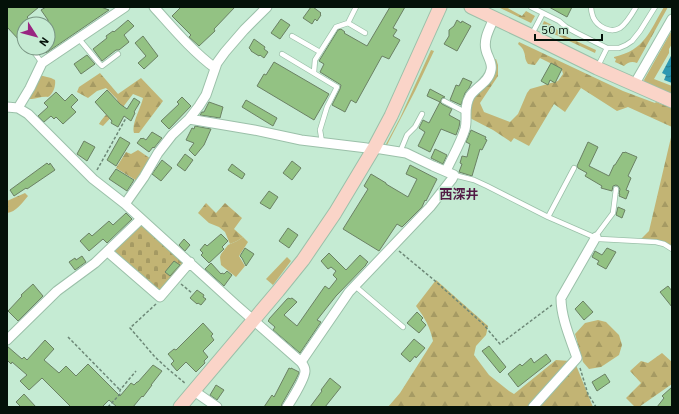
<svg xmlns="http://www.w3.org/2000/svg" width="679" height="414" font-family="'IBM Plex Sans','Noto Sans JP',sans-serif">
<defs>
<pattern id="forest-firs" width="22" height="20" patternUnits="userSpaceOnUse"><rect width="22" height="20" fill="#c2b474"/><path d="M5 1l3.5 6h-7zM16 11l3.5 6h-7z" fill="#a59a63"/></pattern>
<pattern id="cemetery-stones" width="16" height="16" patternUnits="userSpaceOnUse"><rect width="16" height="16" fill="#c2b474"/><path d="M2 7V4a2 2 0 0 1 4 0v3zM10 15v-3a2 2 0 0 1 4 0v3z" fill="#a59a63"/></pattern>
<pattern id="water-waves" width="16" height="10" patternUnits="userSpaceOnUse"><rect width="16" height="10" fill="#2c97b1"/><path d="M0 5q4-4 8 0t8 0" fill="none" stroke="#237a8e"/></pattern>
</defs>
<rect width="100%" height="100%" fill="#c5ebd3"/>
<path fill="#c2b474" d="M672,30V44L669,49V53L654,79L672,86V95L646,85L644,80Z
M431,50L434,51L415,91L390,139L386,147L385,146L400,118Z
M243,237L248,242L239,256L245,266L236,277L221,265L220,257L221,254L228,245L237,241Z
M287,257L291,261L273,285L266,279Z"/>
<path fill="url(#forest-firs)" d="M498,7H506L522,16L526,11L535,16L531,23Z
M664,7H668L637,63C632,61 628,62 624,66L615,62L616,59L614,58V57C645,50 649,32 664,7Z
M544,21L552,25L563,35L596,50L595,53L541,28Z
M519,42L623,91L655,103L656,102L672,108V127L628,107L617,111L581,88L565,112L554,104L529,146L514,138L511,142L493,130L468,117L471,101L493,60L496,59L498,65V76L480,103L484,112L510,122L518,114L527,93L530,89L558,81L563,74L562,70L560,68L540,58L535,65L528,64C524,58 526,57 524,52C523,48 520,46 518,44Z
M100,73L118,94L141,78L163,101L139,133H134C131,124 141,108 143,98L133,94L123,107L116,112L103,126L99,124C104,115 112,110 118,103L117,99L106,88L97,91L88,98L77,92L79,87Z
M39,75L51,78L55,80C56,86 53,94 48,97C39,96 35,101 26,98Z
M672,133V246C662,241 652,239 641,239L649,231Z
M138,150L151,159L137,181L116,168L126,152L131,154Z
M25,193L28,196C22,203 16,212 7,213V201Z
M206,203L216,213L225,203L242,218L234,229L243,237L237,241L230,244L225,232L219,227L209,223L198,213Z
M436,280L488,326L486,335L476,346L474,355L489,375L509,391L514,394L556,360L570,361L529,407H388L400,393L433,341C430,327 425,318 416,306Z
M598,320L606,322L619,335L622,345L619,355L601,367L589,369L583,362L575,334L585,323Z
M662,353L672,362V384L639,407H635L626,398L641,383L630,371L641,361L648,363Z
M576,365L593,407H537Z"/>
<path fill="url(#cemetery-stones)" d="M141,223L186,264L161,293L111,252Z"/>
<path fill="url(#water-waves)" d="M672,54V83L664,80L666,75L662,73Z"/>
<path fill="#93c283" stroke="#6b8164" d="M7,7H39L27,17L29,19L24,23V37L20,41L7,27Z
M46,7H101L109,10L46,53L42,48H48V20L41,10Z
M181,7H235L214,29L215,31L199,46L189,37L191,35L172,16Z
M311,7H313L321,13L320,14L321,15L317,21L315,19L312,24L303,18Z
M390,7H405L393,28L397,30L393,36L400,40L389,59L382,56L356,103L351,100L345,112L332,105L340,89L341,85L320,72L324,64L319,61L338,30L341,29L345,32L344,33L367,46Z
M549,7H572L567,17Z
M281,19L290,25L280,39L271,33Z
M128,20L134,26L124,35L129,42L119,50H116L102,61L93,49L107,38L106,36L113,31L114,32Z
M457,20L461,23L462,21L471,26L457,51L444,44L449,36V30L454,26Z
M143,36L158,56L144,69L138,63L146,56L135,43Z
M254,39L265,47L264,49L268,52L264,58L260,55L259,56L251,51V50L249,48Z
M87,55L95,64L81,74L74,64Z
M274,62L329,94L314,120L257,86L264,74L266,75Z
M551,63L562,69L555,83L550,80L548,85L541,81Z
M463,78L472,82L469,88L465,93L461,105L450,100L456,85L459,86Z
M430,89L445,97L442,98L440,102L442,104L452,109L449,115L460,121L459,127L456,135L441,129L430,152L418,146L425,132L419,128L423,120L429,123L440,102L427,96Z
M107,90L120,104L127,109L134,98L140,102L134,112L135,113L131,121L124,116L118,127L111,123L112,121L95,102Z
M56,92L65,101L72,94L78,100L71,107L76,112L63,124L56,117L54,119L51,116L44,122L38,116L48,107L44,103Z
M182,97L191,106L169,129L161,121L179,104L177,102Z
M246,100L277,118L273,126L242,107Z
M209,102L223,107L220,118L200,115L202,112H204Z
M195,126L211,129L204,145L195,156L189,150L194,143L186,140L192,128L194,129Z
M471,130L486,137L485,139L487,140L482,150L480,149L472,176L459,172L462,164L460,163L462,156L467,157L470,144L466,142Z
M152,132L162,138L154,148L153,147L149,152L137,143L141,138L142,139L143,138L146,140Z
M120,137L130,143L116,166L107,160Z
M84,141L95,147L87,161L77,154Z
M588,142L598,147L589,166L609,176L614,165H615L623,152L624,153L625,152L637,157L628,176L631,178L626,190L629,191L626,199L619,196L620,194H619L620,189L618,186L616,185L613,186L612,191L601,188L602,186L585,176L587,173L578,168L577,166Z
M435,149L447,155L443,164L431,158Z
M185,154L193,160L185,171L177,165Z
M162,160L172,168L161,181L152,174Z
M292,161L301,168L292,180L283,173Z
M47,163L49,165L50,163L55,170L27,189L26,188L14,196L10,190Z
M232,164L245,174L242,179L228,170Z
M410,165L437,179L426,201L425,200L422,207L402,227L397,224L379,251L343,229L368,189L364,186L371,174L386,183V184L408,197L417,179L406,174Z
M116,169L134,180L127,191L109,179Z
M269,191L278,197L270,209L260,203Z
M618,207L625,210L622,218L616,215Z
M126,213L132,219L107,243L103,239L89,251L80,241L89,233L92,236L109,221L113,225Z
M288,228L298,235L289,248L279,241Z
M221,234L228,241L222,247L224,249L209,263L201,255L203,253L200,250L205,244L207,246Z
M184,239L190,245L185,251L179,245Z
M245,248L254,254L246,266L242,258L240,256Z
M607,248L616,252L606,269L597,264L599,261L592,257L595,251L602,255Z
M329,253L346,270L360,255L368,262L366,264V265L336,296L317,320L321,322L300,353L273,330L275,327L268,321L269,320V319L287,299L289,298L290,299L292,298L297,302L284,315L297,326L325,286L329,289L337,279L333,275L336,271L331,267L328,269L321,261Z
M82,256L86,262L75,270L69,262L75,258L76,260Z
M174,261L180,265L170,276L165,272Z
M211,263L221,274L222,273L224,274L227,271L232,275L224,286L205,269Z
M33,284L43,296L18,321L8,311L22,296L21,295Z
M668,286L672,291V307L660,292Z
M197,290L204,295L203,297L206,299L201,305L198,303L197,304L190,298Z
M583,301L593,312L584,320L575,309Z
M417,312L423,318L421,320L426,325L419,333L407,323Z
M203,323L213,334L211,336L214,340L203,351L208,357L204,361L205,363L196,372L186,362L177,371L171,364L174,361L168,354L174,349L176,350Z
M414,339L425,348L416,358L415,356L410,362L401,354Z
M45,340L54,349L44,360L59,373L66,366L76,376L88,364L120,396L131,383L134,385L137,382H138L153,365L162,371L151,385H152L143,397L142,396L133,407H117L109,400L102,407H71L42,378L29,390L20,381L27,375L12,362L11,364L7,360V346L22,359L24,357L27,360Z
M489,346L506,367L500,373L482,351Z
M546,354L551,361L518,387L508,374L520,364L522,366L531,358L534,363Z
M289,368L291,369V368L299,372V373L295,381L282,404L281,407H264L272,395L274,397Z
M605,374L610,382L597,391L592,382Z
M330,378L341,387L325,407H310L322,391L321,390Z
M216,385L224,390L217,400L210,395Z
M672,387V407H657L664,398L662,396Z
M24,394L36,407H21L16,402Z"/>
<g fill="none" stroke-linecap="round" stroke-linejoin="round">
<g stroke="#9bc0a9" stroke-width="6">
<path id="lane" d="M356,7L348,23L365,33
M531,7L559,21L566,27L577,33L607,48H619L626,45L632,41L640,31L655,7
M591,7C591,10 592,14 593,17C597,26 610,34 620,28C627,23 632,14 636,7
M532,34L543,13
M292,36L320,52
M79,39L99,63L102,66L118,54
M31,48L42,63
M282,54L337,87L327,107L320,130L322,142
M597,68L607,48
M314,72L315,60L336,27L348,23
M444,101L465,112
M400,152L407,135L415,127L422,114
M454,175L474,180L487,186L548,217L594,237L600,239L656,242L664,244L672,249
M548,217L574,168
M595,237L613,213L616,189
M355,286L403,327"/>
</g>
<g stroke="#9bc0a9" stroke-width="11">
<path id="street" d="M154,7C173,28 192,51 215,68
M634,85L672,19
M7,107L18,108L28,114L93,179L125,204L236,305L301,362C303,365 305,367 305,371C305,379 292,399 287,407
M18,108L30,88L42,63L125,7
M189,119L254,130L301,140L367,148L381,149L406,153L433,166L454,175L452,179L430,207L349,292L301,362
M446,171C452,158 461,142 465,129C468,118 463,108 470,96C476,87 489,82 491,70C493,63 487,56 486,50C483,39 490,28 494,18
M125,204L144,177L158,153L172,135L189,119L199,106L206,95L217,63L225,52L244,30L267,7
M108,252L160,297L190,262
M7,340L57,291L95,263L141,219
M194,391L217,407
M533,407L577,358C571,340 561,318 561,298L596,237"/>
</g>
<g stroke="#9bc0a9" stroke-width="15">
<path id="secondary" d="M471,7L532,36L597,68L672,101
M180,407L278,291L303,260L335,213L374,148L391,116L440,7"/>
</g>
<path stroke="#6d8877" stroke-width="1.5" stroke-dasharray="3 2" stroke-linecap="butt" d="M97,170L126,118
M399,251L434,280L483,324L500,344L552,305
M181,284L192,293
M156,304L130,328L155,357L168,369L186,384
M68,337L120,390
M580,368L588,394L596,407
M108,407L120,394V390L136,371"/>
<use href="#lane" stroke="#fff" stroke-width="4.5"/>
<use href="#street" stroke="#fff" stroke-width="9"/>
<use href="#secondary" stroke="#fad4c8" stroke-width="13"/>
</g>
<g text-anchor="middle" stroke-width="3" stroke-linejoin="round" paint-order="stroke">
<g font-size="13" font-weight="bold" fill="#531b46" stroke="#c5ebd3">
<text x="459" y="199">西深井</text>
</g>
</g>
<rect width="679" height="414" fill="none" stroke="#041109" stroke-width="16"/>
<g transform="translate(36 36) rotate(126)"><circle r="19" fill="#c5ebd3" stroke="#789482"/>
<path d="M0-3L7 15L0 10L-7 15Z" fill="#992581"/>
<text y="-6" font-size="11" font-weight="bold" text-anchor="middle" fill="#041109">N</text>
</g>
<path d="M535 34v6h67v-6" fill="none" stroke="#041109" stroke-width="2"/>
<text x="541" y="34" font-size="12" fill="#041109" stroke="#c5ebd3" stroke-width="3" paint-order="stroke">50 m</text>
</svg>
